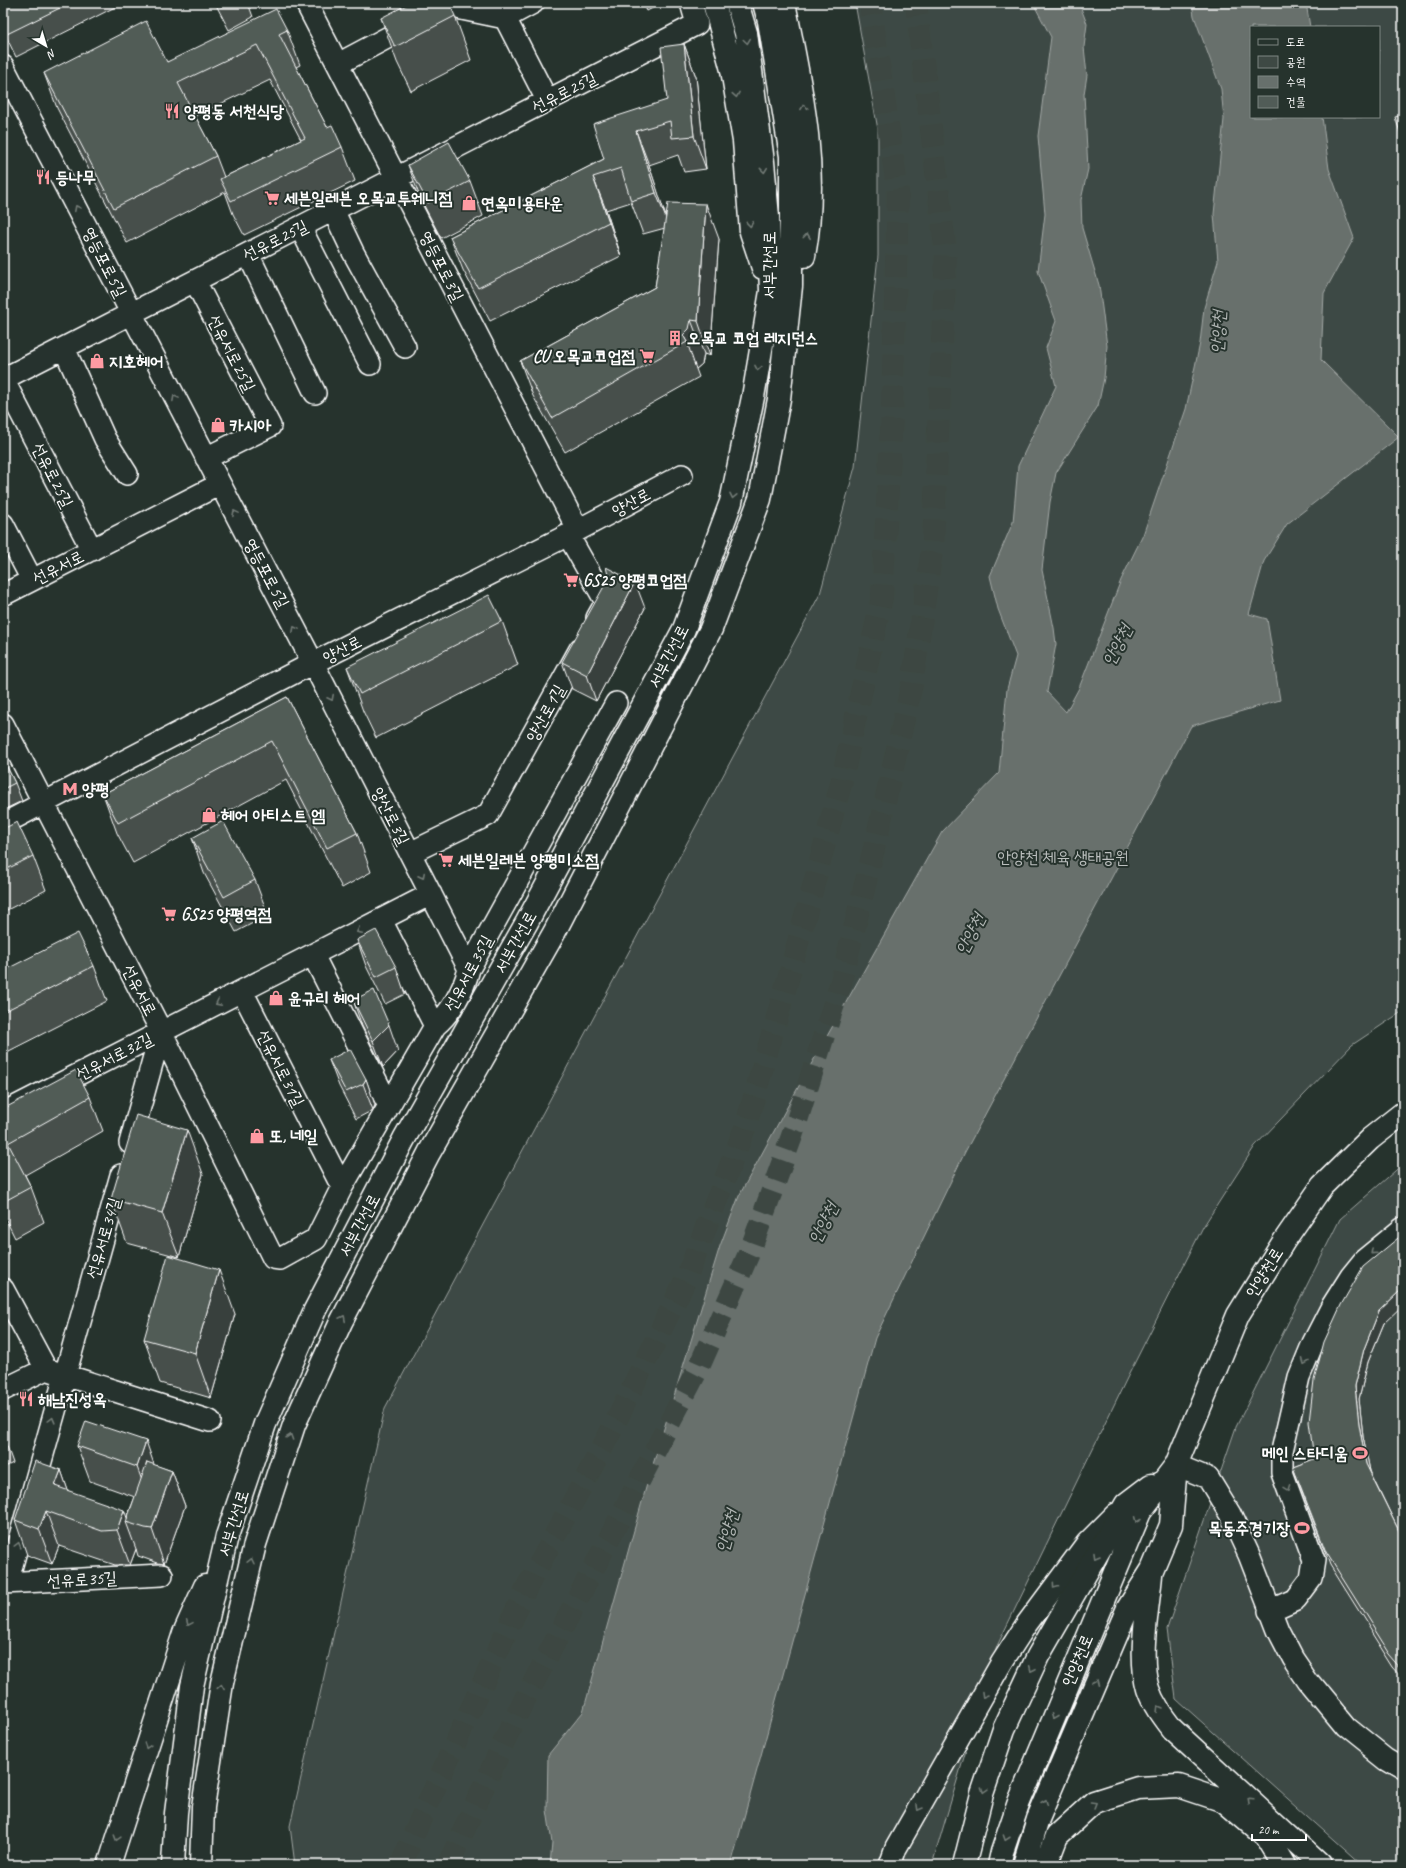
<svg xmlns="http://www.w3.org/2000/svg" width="1406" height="1868" font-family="Caveat,'Poor Story',sans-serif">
<rect width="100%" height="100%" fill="#26332d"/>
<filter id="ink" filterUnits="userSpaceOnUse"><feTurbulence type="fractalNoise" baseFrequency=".025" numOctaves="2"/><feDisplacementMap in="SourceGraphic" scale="8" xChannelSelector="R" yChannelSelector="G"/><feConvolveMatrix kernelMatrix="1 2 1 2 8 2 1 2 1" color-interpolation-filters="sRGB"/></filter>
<g filter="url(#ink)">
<path fill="#3e4944" stroke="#9ea4a2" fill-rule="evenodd" d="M855,3H1403V1011L1352,1045L1255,1146L1203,1227L1129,1374L997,1646L932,1865H295L290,1826L385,1408L820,594L855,467L878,256V130ZM1251,27H1379V117H1251Z
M1403,1164V1865H1362L1176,1699L1167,1629L1236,1427L1340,1219Z"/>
<path fill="#67706c" stroke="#a4a9a7" d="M1033,3H1079L1087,24L1084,47L1087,75L1084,94L1088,169L1081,200L1082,228L1099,285L1107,346L1104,378L1098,406L1056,473L1050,502L1042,570L1054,628L1056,644L1047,692L1066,712L1079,688L1121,580L1143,535L1186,409L1200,343L1204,308L1218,261L1214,214L1224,119L1221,89L1194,16L1192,3H1306L1310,27H1251V117H1322L1329,169L1354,238L1324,293L1321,360L1399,437L1287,524L1264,561L1249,614L1267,619L1280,700L1191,726L1113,875L965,1152L875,1338L731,1865H550L552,1843L547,1810L548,1755L583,1712L647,1484L720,1246L739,1196L786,1109L942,832L999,773L1007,689L1016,656L998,609L990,576L1013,522L1018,466L1056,386L1046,348L1056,321L1038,271L1045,214L1038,136L1051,37Z"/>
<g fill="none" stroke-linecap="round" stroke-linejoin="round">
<path stroke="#3c4742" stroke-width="22" stroke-dasharray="22 11" stroke-linecap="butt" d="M401,1865L416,1829L527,1587L609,1435L685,1281L746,1125L790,972L842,780L882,597L892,415L898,193L870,3
M448,1865L514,1720L699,1367L750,1251L792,1136L841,982L878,832L912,684L933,544L946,254L916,3"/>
<g stroke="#fff" stroke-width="24">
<path id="minor" d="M306,3L578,530
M505,18L533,3
M338,64L447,6L505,18L547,100
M3,66L313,663L469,969
M333,210L353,252L405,347
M300,227L370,364
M248,254L315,393
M195,281L270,426L206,458
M64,348L105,439L127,474
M3,379L697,24L691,3
M3,379L92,550
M3,524L32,580
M568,535L606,602L597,618
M3,595L220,484
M3,724L161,1031L273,1258L280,1259L316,1239L342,1187L435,1026C451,1013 464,989 469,969L616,703
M3,824L313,663L578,530L682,475
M410,853L488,815L580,649
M381,920L435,1026
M313,955L389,1106
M242,991L342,1187
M3,1113L431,894
M130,1143L161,1031
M3,1289L46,1369
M3,1390L46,1369L210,1421
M1176,1465L1208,1478L1230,1514L1249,1555L1278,1630L1293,1659L1308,1681L1346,1727L1386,1759L1403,1769
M3,1583L162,1575
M7,1583L121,1175
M1269,1611L1296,1599L1311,1579L1314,1560L1282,1473V1451L1299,1377L1313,1343L1332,1306L1351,1276L1364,1260L1403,1228
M890,1865L896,1848L1002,1662L1026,1625L1087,1543L1116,1514"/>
</g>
<g stroke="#fff" stroke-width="25">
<path id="major" d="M714,3L732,70L744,141L751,232L763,268
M784,3C801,87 820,169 804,256
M1151,1575C1148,1610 1138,1655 1148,1689C1153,1704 1162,1716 1172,1729L1320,1865
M109,1865L184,1633L205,1586
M173,1865L176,1813L192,1686L227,1536L265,1424L315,1310L404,1139L527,922L684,629L731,502L753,397L771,291L768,217L763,162L746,33L737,3
M201,1865L203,1807L222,1683L255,1544L294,1425L341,1322L429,1153L554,933L711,629L760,499L779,399L791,286V156L769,21L764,3
M964,1865L982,1794L1004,1729L1038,1656L1126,1504L1151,1485
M999,1865L1002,1852L1019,1802L1140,1512L1176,1465L1238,1315L1284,1241L1322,1186L1370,1139L1403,1113
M1024,1865L1038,1819L1128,1608L1152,1570L1171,1525L1176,1465
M1046,1865L1057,1836L1094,1802L1138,1788L1179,1786L1224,1801L1266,1837L1283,1865"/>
</g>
<use href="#minor" stroke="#26332d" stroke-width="21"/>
<use href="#major" stroke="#26332d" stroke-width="22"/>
</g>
<path fill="#464f4b" stroke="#fff" fill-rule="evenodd" d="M3,3H123L16,57L3,30Z
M215,3H248L253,17L229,30Z
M643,3H662L647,11Z
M455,16L471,60L411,91L397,62L381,18Z
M287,30L300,65L296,67L327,127L342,147L355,181L244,235L233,214L225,192L127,243L57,108L44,73L167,62ZM270,80L301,140L224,177L216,156L195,116Z
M684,44L696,77L706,169L684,172L678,155L649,165L666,218L719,239L710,356L704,354L702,364L696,369L699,377L565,452L533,396L520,361L655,287L665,228L643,234L631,202L606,210L621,256L490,321L463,270L450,237L604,159L667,100Z
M408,165L470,181L483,216L441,238L421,200Z
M645,608L596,701L572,689L562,662Z
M502,621L518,665L376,738L363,711L347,667Z
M287,697L357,833L371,872L342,888L286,780L133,863L117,833L103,794Z
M3,759L15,783L22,801L3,810Z
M3,829L33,856L46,890L3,912Z
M192,838L255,880L268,915L236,932L204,873Z
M357,940L396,967L405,994L385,1004L366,966Z
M94,966L107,1001L7,1052L3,1044V971Z
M353,1000L398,1051L383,1067L362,1026Z
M329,1060L366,1079L375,1105L373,1110L356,1119L339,1086Z
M90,1097L103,1131L25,1175L31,1187L44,1222L15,1238L3,1214V1109Z
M203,1174L179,1257L127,1243L111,1199Z
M235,1314L211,1398L160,1383L144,1339Z
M1384,1323L1368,1362L1359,1399L1363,1437L1370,1471L1397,1527L1403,1538V1677L1394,1667L1330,1565L1293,1467L1314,1459Z
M3,1435L13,1463L3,1468Z
M77,1446L154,1465L172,1471L185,1506L164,1564L158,1563L138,1556L136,1549L130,1565H115L59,1546L52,1564L27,1555L15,1520L61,1470L68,1491L127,1517L135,1497L90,1481Z"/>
<path fill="#39403d" stroke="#fff" d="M684,44L696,77L706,169L694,136Z
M636,131L649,165L669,226L656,193Z
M593,177L606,210L621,256L609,222Z
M706,204L719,239L710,356L698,321Z
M691,320L704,354L702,364L696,369L687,342L683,335Z
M635,582L645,608L596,701L587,675Z
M389,1025L398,1051L383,1067L373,1041Z
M366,1079L375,1105L373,1110L363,1084Z
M187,1130L203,1174L179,1257L162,1213Z
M219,1270L235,1314L211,1398L195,1353Z
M1403,1288V1305L1384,1323L1368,1362L1359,1399L1363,1437L1371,1476L1366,1464L1359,1424L1355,1386L1364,1349L1379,1311Z
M146,1441L158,1476L150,1502L137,1467Z
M61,1470L73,1505L55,1486Z
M172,1471L185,1506L164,1564L152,1529Z
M124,1510L129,1523L126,1522L136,1549L130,1565L117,1530Z
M46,1511L59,1546L52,1564L39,1529Z"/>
<path fill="#515c57" stroke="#fff" d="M3,3H70L7,34L3,25Z
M219,3H228L221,7Z
M410,3H449L455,16L395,47L381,18Z
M276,9L287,30L279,34L327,127L332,125L342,147L231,201L220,179L305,138L257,45L178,83L216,156L114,208L44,73L146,21L167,62Z
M684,44L694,136L672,138L670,121L636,131L656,193L631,201L621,168L593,177L609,222L478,288L450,237L604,159L593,124L667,100L661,47Z
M1403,115V138H1402L1395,117Z
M449,142L470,181L428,203L408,165Z
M668,203L706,204L698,321L691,320L689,329L683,335L687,342L552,418L520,361L655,287Z
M606,567L635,582L587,675L562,662L607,581L608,575Z
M489,595L502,621L360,694L347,667Z
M287,697L357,833L327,848L272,741L118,823L103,794Z
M3,759L15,783L3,789Z
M223,821L255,880L224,897L192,838Z
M17,822L33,856L3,871V829Z
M376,930L396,967L376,977L357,940Z
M78,933L94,966L3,1012V971Z
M374,990L389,1025L373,1041L353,1000Z
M350,1049L366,1079L363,1084L346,1092L329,1060Z
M76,1070L90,1097L8,1143L31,1187L3,1202V1109Z
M136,1115L187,1130L162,1213L111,1199Z
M1403,1234V1288L1379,1311L1364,1349L1355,1386L1359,1424L1366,1464L1397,1527L1403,1538V1669L1390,1654L1326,1552L1293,1467L1314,1459L1309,1422L1314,1380L1324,1342L1341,1305L1363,1267Z
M168,1255L219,1270L195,1353L144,1339Z
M86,1421L146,1441L137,1467L77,1446Z
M35,1461L61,1470L55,1486L124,1510L117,1530L102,1531L46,1511L39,1529L15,1520Z
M147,1462L172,1471L152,1529L145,1528L126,1522Z"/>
<defs><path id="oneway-chevron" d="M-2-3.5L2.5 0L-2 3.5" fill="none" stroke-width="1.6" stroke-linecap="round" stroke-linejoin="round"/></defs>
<g stroke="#727a76">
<use href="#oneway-chevron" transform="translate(747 41) rotate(82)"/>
<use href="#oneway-chevron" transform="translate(736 95) rotate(80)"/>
<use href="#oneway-chevron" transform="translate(804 107) rotate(-99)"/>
<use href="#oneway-chevron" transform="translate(764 170) rotate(84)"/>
<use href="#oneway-chevron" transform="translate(77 208) rotate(-117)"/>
<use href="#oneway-chevron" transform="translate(750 224) rotate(84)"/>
<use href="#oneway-chevron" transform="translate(807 236) rotate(-83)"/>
<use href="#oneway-chevron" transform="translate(758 368) rotate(100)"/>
<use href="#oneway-chevron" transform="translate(175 398) rotate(-118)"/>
<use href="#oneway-chevron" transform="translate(733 496) rotate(102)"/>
<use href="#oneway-chevron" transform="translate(235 513) rotate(-118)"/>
<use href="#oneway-chevron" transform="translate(295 629) rotate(-118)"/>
<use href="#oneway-chevron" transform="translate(331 698) rotate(63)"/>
<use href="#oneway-chevron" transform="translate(422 876) rotate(63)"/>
<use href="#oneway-chevron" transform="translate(359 931) rotate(153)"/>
<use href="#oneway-chevron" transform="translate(218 1003) rotate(153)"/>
<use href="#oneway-chevron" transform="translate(1373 1252) rotate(138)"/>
<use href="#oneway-chevron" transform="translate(343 1318) rotate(-63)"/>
<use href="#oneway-chevron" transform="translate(1305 1362) rotate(112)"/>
<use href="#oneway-chevron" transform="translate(52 1420) rotate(-75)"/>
<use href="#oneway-chevron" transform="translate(290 1437) rotate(-71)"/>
<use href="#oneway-chevron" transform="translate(1288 1488) rotate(69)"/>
<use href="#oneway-chevron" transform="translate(1137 1520) rotate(113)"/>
<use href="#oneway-chevron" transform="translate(18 1545) rotate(-75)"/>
<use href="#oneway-chevron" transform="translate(1096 1556) rotate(120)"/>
<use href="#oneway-chevron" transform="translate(251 1561) rotate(-77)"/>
<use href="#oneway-chevron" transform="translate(1055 1586) rotate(126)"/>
<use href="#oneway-chevron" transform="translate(189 1623) rotate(114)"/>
<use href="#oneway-chevron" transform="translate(1032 1669) rotate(115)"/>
<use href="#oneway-chevron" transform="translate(1096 1682) rotate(-67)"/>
<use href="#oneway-chevron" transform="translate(221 1687) rotate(-81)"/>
<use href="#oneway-chevron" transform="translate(984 1695) rotate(120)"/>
<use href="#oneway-chevron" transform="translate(1158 1709) rotate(-121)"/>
<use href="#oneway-chevron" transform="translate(1054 1717) rotate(112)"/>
<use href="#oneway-chevron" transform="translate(147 1746) rotate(108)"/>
<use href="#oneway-chevron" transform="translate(984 1790) rotate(108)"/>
<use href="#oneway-chevron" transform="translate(1250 1801) rotate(-137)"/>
<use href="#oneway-chevron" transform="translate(1045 1802) rotate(-67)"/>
<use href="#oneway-chevron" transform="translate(1094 1804) rotate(-31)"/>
<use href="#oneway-chevron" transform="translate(919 1808) rotate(120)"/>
<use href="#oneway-chevron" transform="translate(117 1838) rotate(107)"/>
<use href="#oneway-chevron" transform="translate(1006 1838) rotate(109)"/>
</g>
</g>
<defs>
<g id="restaurant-bare" transform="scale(1.2)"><path d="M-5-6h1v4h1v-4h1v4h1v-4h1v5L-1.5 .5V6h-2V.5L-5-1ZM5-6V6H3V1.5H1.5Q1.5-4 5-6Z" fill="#ff9aa2" stroke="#26332d" stroke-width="2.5" paint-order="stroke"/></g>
<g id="supermarket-bare" transform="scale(1.2)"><path d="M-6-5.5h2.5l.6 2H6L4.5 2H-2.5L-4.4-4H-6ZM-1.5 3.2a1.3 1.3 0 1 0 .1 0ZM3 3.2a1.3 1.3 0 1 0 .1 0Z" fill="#ff9aa2" stroke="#26332d" stroke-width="2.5" paint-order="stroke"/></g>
<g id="shop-bare" transform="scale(1.2)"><path d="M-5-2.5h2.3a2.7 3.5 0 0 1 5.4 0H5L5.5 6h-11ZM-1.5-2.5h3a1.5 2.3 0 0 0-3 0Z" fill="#ff9aa2" stroke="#26332d" stroke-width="2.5" paint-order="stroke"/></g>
<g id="building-bare" transform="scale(1.2)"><path d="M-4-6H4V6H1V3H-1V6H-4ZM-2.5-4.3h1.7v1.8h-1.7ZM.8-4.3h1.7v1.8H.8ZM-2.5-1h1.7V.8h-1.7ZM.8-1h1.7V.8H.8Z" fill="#ff9aa2" stroke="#26332d" stroke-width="2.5" paint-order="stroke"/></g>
<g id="metro-bare" transform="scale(1.2)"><path d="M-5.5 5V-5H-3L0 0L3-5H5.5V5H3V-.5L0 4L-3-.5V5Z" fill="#ff9aa2" stroke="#26332d" stroke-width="2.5" paint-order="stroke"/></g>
<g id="stadium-bare" transform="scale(1.2)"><path d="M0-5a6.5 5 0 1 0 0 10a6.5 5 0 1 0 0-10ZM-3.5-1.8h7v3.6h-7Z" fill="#ff9aa2" stroke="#26332d" stroke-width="2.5" paint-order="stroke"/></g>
</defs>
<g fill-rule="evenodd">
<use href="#restaurant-bare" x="172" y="111"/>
<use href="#restaurant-bare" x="43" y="177"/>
<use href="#supermarket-bare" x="272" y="198"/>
<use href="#shop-bare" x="469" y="203"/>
<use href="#building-bare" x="675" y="338"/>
<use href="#supermarket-bare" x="647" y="356"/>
<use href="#shop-bare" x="97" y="361"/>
<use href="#shop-bare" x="218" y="425"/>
<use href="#supermarket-bare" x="571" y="580"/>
<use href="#metro-bare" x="70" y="789"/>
<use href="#shop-bare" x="209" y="815"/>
<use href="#supermarket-bare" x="446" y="860"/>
<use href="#supermarket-bare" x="169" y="914"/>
<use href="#shop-bare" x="276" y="998"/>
<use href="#shop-bare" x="257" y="1136"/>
<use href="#restaurant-bare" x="26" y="1399"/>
<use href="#stadium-bare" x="1360" y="1453"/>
<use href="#stadium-bare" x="1302" y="1528"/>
</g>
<g text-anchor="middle" stroke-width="4" stroke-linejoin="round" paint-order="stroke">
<g font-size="17" fill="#fff" stroke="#26332d">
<text transform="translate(564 92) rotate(-27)" y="6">선유로25길</text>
<text transform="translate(275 240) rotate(-27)" y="6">선유로25길</text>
<text transform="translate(105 262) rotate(63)" y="6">영등포로5길</text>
<text transform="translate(769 265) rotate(-90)" y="6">서부간선로</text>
<text transform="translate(442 266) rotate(63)" y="6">영등포로3길</text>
<text transform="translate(232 353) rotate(63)" y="6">선유서로25길</text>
<text transform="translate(53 475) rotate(63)" y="6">선유로25길</text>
<text transform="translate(631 502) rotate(-28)" y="6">양산로</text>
<text transform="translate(58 567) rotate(-27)" y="6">선유서로</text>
<text transform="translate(267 573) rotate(62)" y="6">영등포로5길</text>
<text transform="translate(342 649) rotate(-27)" y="6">양산로</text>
<text transform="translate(668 656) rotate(-63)" y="6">서부간선로</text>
<text transform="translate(545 713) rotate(-61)" y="6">양산로1길</text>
<text transform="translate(391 816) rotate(63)" y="6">양산로3길</text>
<text transform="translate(515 942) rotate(-61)" y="6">서부간선로</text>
<text transform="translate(468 973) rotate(-62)" y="6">선유서로35길</text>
<text transform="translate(140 990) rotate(63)" y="6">선유서로</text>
<text transform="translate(114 1056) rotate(-27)" y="6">선유서로32길</text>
<text transform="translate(281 1068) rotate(63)" y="6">선유서로31길</text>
<text transform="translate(359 1225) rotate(-62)" y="6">서부간선로</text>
<text transform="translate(103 1238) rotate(-74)" y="6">선유서로34길</text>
<text transform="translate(1264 1272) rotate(-58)" y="6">안양천로</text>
<text transform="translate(233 1523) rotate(-73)" y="6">서부간선로</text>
<text transform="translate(82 1579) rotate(-3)" y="6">선유로35길</text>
<text transform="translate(1077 1660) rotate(-67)" y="6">안양천로</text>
</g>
<g font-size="17" font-weight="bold" fill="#fff" stroke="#26332d" text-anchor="start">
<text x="184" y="117">양평동 서천식당</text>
<text x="55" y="183">등나무</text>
<text x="284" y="204">세븐일레븐 오목교투웨니점</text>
<text x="481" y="209">연옥미용타운</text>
<text x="687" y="344">오목교 코업 레지던스</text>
<text x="635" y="362" text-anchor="end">CU 오목교코업점</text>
<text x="109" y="367">지호헤어</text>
<text x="230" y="431">카시아</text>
<text x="583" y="586">GS25 양평코업점</text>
<text x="82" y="795">양평</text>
<text x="221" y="821">헤어 아티스트 엠</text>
<text x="458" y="866">세븐일레븐 양평미소점</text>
<text x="181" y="920">GS25 양평역점</text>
<text x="288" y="1004">윤규리 헤어</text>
<text x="269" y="1142">또, 네일</text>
<text x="38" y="1405">해남진성옥</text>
<text x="1348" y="1459" text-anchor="end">메인 스타디움</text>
<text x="1290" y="1534" text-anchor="end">목동주경기장</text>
</g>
<g font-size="17" fill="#bbbfbe" stroke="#26332d">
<text x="1063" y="863">안양천 체육 생태공원</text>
</g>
<g font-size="18" font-style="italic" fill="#b3b8b6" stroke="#26332d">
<text transform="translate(1218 332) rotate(-87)" y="6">안양천</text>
<text transform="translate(1117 645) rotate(-63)" y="6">안양천</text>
<text transform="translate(970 934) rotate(-63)" y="6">안양천</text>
<text transform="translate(823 1223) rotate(-63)" y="6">안양천</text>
<text transform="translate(727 1531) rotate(-75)" y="6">안양천</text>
</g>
</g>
<rect width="1406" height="1868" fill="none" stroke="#26332d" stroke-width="16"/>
<rect x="8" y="8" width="1390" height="1852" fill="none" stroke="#fff" stroke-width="1.5" filter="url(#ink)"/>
<rect x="1250" y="26" width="130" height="92" fill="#26332d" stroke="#7d8581"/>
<rect x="1258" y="39" width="20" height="6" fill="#26332d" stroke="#7d8581"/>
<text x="1286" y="46" font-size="12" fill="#ffffff">도로</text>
<rect x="1258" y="56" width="20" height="12" fill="#3e4944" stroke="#7d8581"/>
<text x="1286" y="66" font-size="12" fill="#ffffff">공원</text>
<rect x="1258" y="76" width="20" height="12" fill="#67706c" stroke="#7d8581"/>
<text x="1286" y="86" font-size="12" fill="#ffffff">수역</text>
<rect x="1258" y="96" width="20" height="12" fill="#515c57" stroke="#7d8581"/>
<text x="1286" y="106" font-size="12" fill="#ffffff">건물</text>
<g transform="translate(46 46) rotate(142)" stroke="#26332d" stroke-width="3" paint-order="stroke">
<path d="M0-3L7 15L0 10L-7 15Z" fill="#ffffff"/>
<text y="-6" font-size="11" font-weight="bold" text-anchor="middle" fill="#ffffff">N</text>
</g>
<path d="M1252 1834v6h54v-6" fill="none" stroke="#ffffff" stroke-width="2"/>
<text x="1258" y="1834" font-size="12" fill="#ffffff" stroke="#26332d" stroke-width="3" paint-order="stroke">20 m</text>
</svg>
